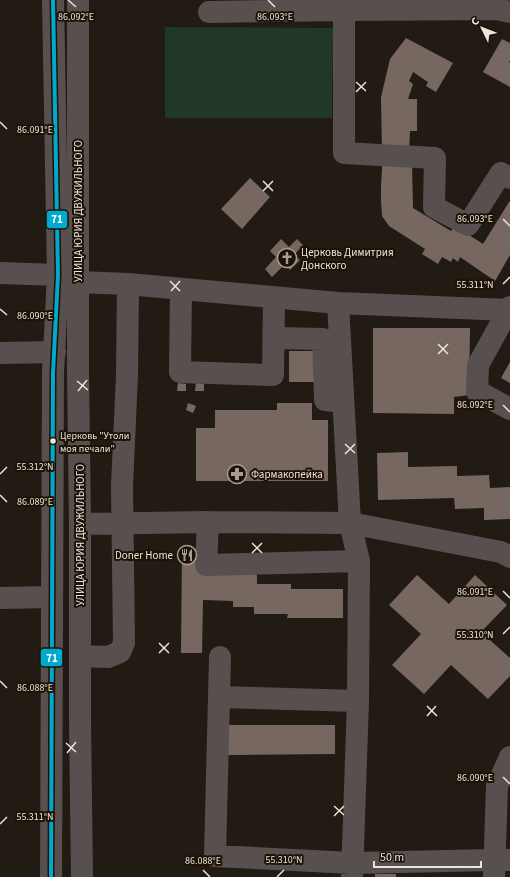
<svg xmlns="http://www.w3.org/2000/svg" width="510" height="877" font-family="'Source Sans 3',sans-serif">
<rect width="100%" height="100%" fill="#211b14"/>
<path fill="#213828" d="M165,27L333,28L332,118H165Z"/>
<path fill="#766860" d="M406,38L453,63L436,92L426,86L428,82L413,72L409,81L413,84L408,99H417V131H410L409,153L412,163L413,208L451,231L455,226L483,244L509,202H510V255L495,281L460,257L458,262L453,258L451,262L442,257L438,264L422,254L425,249L389,226L382,216L381,200V187L383,152H382L381,97L390,59Z
M502,39L510,43V60L509,62L510,63V87L483,72Z
M250,178L270,197L242,229L221,209Z
M281,239L289,247L297,239L303,245L294,255L300,260L290,270L285,264L272,277L265,269L276,257L270,251Z
M373,328H470L469,395L454,397V414L373,413Z
M289,351H319V382H289Z
M510,362V383L501,378Z
M178,383L186,384V391H177Z
M196,383L204,384V391H195Z
M188,403L196,406L193,413L186,410Z
M277,403H312V420H328V481H196V428H215V410H277Z
M408,452V467L457,466V476L489,475L490,488L510,487V519L484,520V508L455,509L454,498L378,500L377,453Z
M182,549H203L257,575V584H291V589H343V618H287L288,614H254V607H233V601L203,600L202,653H181Z
M417,575L449,604L475,575L507,605L481,632L510,658V676L488,699L451,665L424,694L392,665L421,634L389,605Z
M228,725H335V754L228,755Z
M375,874H396V877H375Z"/>
<g fill="none" stroke-linecap="round" stroke-linejoin="round">
<path stroke="#58504f" stroke-width="22" d="M78,0V373L80,524V721L82,877
M344,0V153L435,158L434,207L468,225L501,173L510,178
M209,12L344,10L497,9L510,12
M0,273L58,275L78,282L128,284L338,303L508,310L510,311
M181,289L180,372L273,375L274,297
M338,303L350,523L359,561L358,701L352,877
M510,307L478,365L477,391L510,409
M274,338L323,339L325,400L343,402
M0,353L55,352
M208,522L206,565L359,561
M80,524L208,522L350,523L501,552L510,557
M0,598L52,597
M80,656L108,657L120,652L124,643L122,486L127,375L128,284
M220,657L215,856L352,863L494,860H510
M219,697L358,701
M51,877L53,373L58,275L53,0
M494,877L497,786L510,757"/>
<g stroke="#1c1206" stroke-width="7">
<path id="bus-1" d="M51,877L53,373L58,275L53,0"/>
</g>
<use href="#bus-1" stroke="#00a9ce" stroke-width="4"/>
</g>
<path fill="none" stroke="#ebe4dc" stroke-width="1.5" d="M68,0L76,7M268,0L275,7M356,82L366,91M356,92L366,82M0,122L7,129M263,181L273,191M263,191L273,181M503,219L510,226M170,281L180,291M503,284L510,277M171,291L180,281M0,309L7,315M438,344L448,354M438,354L448,344M77,381L88,390M78,391L87,380M503,405L510,412M345,444L355,453M345,454L355,444M0,474L7,467M0,495L7,502M252,543L262,553M252,553L262,543M503,591L510,598M503,634L510,627M159,643L169,653M159,653L169,643M0,681L7,688M427,706L437,716M427,716L436,706M66,743L76,752M67,753L76,742M503,777L510,784M334,806L344,815M334,816L344,806M0,824L7,817M203,870L210,877M277,877L284,870"/>
<defs>
<g id="church-ring" transform="scale(1)"><circle r="9.5" fill="#1c1206" stroke="#a49e96" stroke-width="1.5"/><path d="M-1.2-6h2.4v3.5h3.3v2.4h-3.3V6h-2.4V-.1h-3.3v-2.4h3.3Z" fill="#a49e96"/></g>
<g id="pharmacy-ring" transform="scale(1)"><circle r="9.5" fill="#1c1206" stroke="#a49e96" stroke-width="1.5"/><path d="M-2-6h4v4h4v4h-4v4h-4v-4h-4v-4h4Z" fill="#a49e96"/></g>
<g id="restaurant-ring" transform="scale(1)"><circle r="9.5" fill="#1c1206" stroke="#a49e96" stroke-width="1.5"/><path d="M-5-6h1v4h1v-4h1v4h1v-4h1v5L-1.5 .5V6h-2V.5L-5-1ZM5-6V6H3V1.5H1.5Q1.5-4 5-6Z" fill="#a49e96"/></g>
</defs>
<g fill-rule="evenodd">
<use href="#church-ring" x="287" y="258"/>
<use href="#pharmacy-ring" x="237" y="474"/>
<use href="#restaurant-ring" x="187" y="555"/>
</g>
<circle fill="#ebe4dc" stroke="#1c1206" stroke-width="1.5" cx="53" cy="441" r="3.5"/>
<g text-anchor="middle" stroke-width="4" stroke-linejoin="round" paint-order="stroke">
<g font-size="10" fill="#ebe4dc" stroke="#1c1206" text-anchor="start">
<text x="60" y="439">Церковь "Утоли<tspan x="60" dy="13">моя печали"</tspan></text>
</g>
<g font-size="11" fill="#ebe4dc" stroke="#1c1206">
<text transform="translate(78 211) rotate(-90)" y="4">УЛИЦА ЮРИЯ ДВУЖИЛЬНОГО</text>
<text transform="translate(80 535) rotate(-90)" y="4">УЛИЦА ЮРИЯ ДВУЖИЛЬНОГО</text>
</g>
<g font-size="11" fill="#ebe4dc" stroke="#1c1206" text-anchor="start">
<text x="301" y="256">Церковь Димитрия<tspan x="301" dy="13">Донского</tspan></text>
<text x="251" y="478">Фармакопейка</text>
<text x="173" y="559" text-anchor="end">Doner Home</text>
</g>
</g>
<g font-size="10" text-anchor="middle" fill="#ebe4dc" stroke="#1c1206" stroke-width="4" stroke-linejoin="round" paint-order="stroke">
<text x="76" y="20">86.092°E</text>
<text x="275" y="20">86.093°E</text>
<text x="35" y="133">86.091°E</text>
<text x="475" y="222">86.093°E</text>
<text x="475" y="288">55.311°N</text>
<text x="35" y="319">86.090°E</text>
<text x="475" y="408">86.092°E</text>
<text x="35" y="470">55.312°N</text>
<text x="35" y="505">86.089°E</text>
<text x="475" y="595">86.091°E</text>
<text x="475" y="638">55.310°N</text>
<text x="35" y="691">86.088°E</text>
<text x="475" y="781">86.090°E</text>
<text x="35" y="820">55.311°N</text>
<text x="284" y="863">55.310°N</text>
<text x="203" y="864">86.088°E</text>
</g>
<g stroke="#1c1206" stroke-width="1.5">
<rect x="46" y="210" width="22" height="19" rx="4" fill="#00a9ce"/>
<rect x="40" y="648" width="23" height="19" rx="4" fill="#00a9ce"/>
</g>
<g font-size="11" text-anchor="middle" font-weight="bold" fill="#fff">
<text x="57" y="223">71</text>
<text x="52" y="662">71</text>
</g>
<g transform="translate(482 28) rotate(313)" stroke="#1c1206" stroke-width="3" paint-order="stroke">
<path d="M0-3L7 15L0 10L-7 15Z" fill="#ebe4dc"/>
<text y="-6" font-size="11" font-weight="bold" text-anchor="middle" fill="#ebe4dc">С</text>
</g>
<path d="M374 861v6h107v-6" fill="none" stroke="#ebe4dc" stroke-width="2"/>
<text x="380" y="861" font-size="12" fill="#ebe4dc" stroke="#1c1206" stroke-width="3" paint-order="stroke">50 m</text>
</svg>
